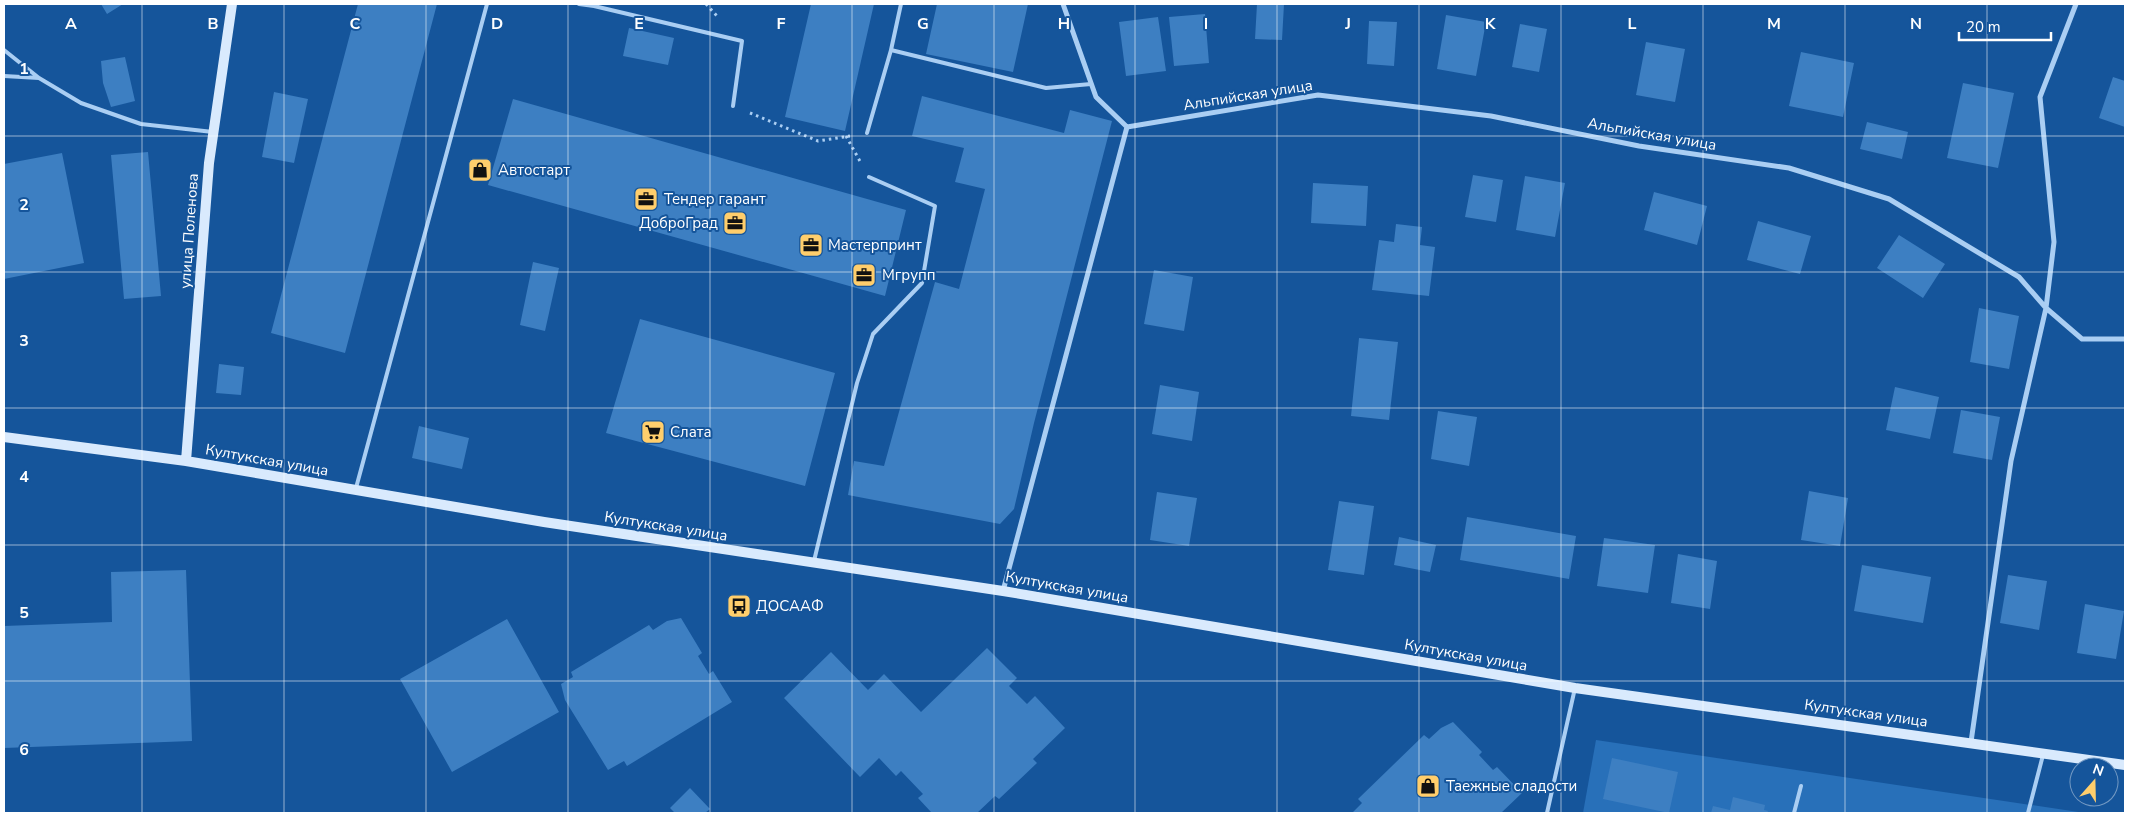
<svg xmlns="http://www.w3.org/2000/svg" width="2129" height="817" font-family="'Nunito Sans',sans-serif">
<rect width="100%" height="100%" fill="#15559b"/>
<path fill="#2870b9" d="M1596,740L2085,813H1583Z"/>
<path fill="#3d7fc2" d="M101,4H123L107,14Z
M358,4H437L345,353L271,333Z
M811,4H874L845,131L785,117Z
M937,4H1028L1013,72L926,54Z
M1257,4H1284L1282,40L1255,39Z
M1205,14L1209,63L1174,66L1169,17Z
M1446,15L1486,22L1476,76L1437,69Z
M1158,17L1166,71L1126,76L1119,22Z
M1369,21L1397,22L1394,66L1367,64Z
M1520,24L1547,29L1539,72L1512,67Z
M629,28L674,38L668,65L623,56Z
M1646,42L1685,49L1675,102L1636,95Z
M1801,52L1854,63L1843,117L1789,106Z
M125,57L135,101L111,107L103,83L101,61Z
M2113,77L2125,81V127L2099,118Z
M1963,83L2014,93L1998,168L1947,158Z
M274,92L308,99L294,163L262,157Z
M922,96L1064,133L1070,110L1112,121L1034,423L1014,509L1000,524L848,495L854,461L884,466L935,282L959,289L985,189L955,182L964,148L912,136Z
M513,99L906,210L885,296L488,185Z
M1867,122L1908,132L1902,159L1860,149Z
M148,152L161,296L124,299L111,155Z
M62,153L84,263L4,279V164Z
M1473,175L1503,180L1496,222L1465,217Z
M1525,176L1565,183L1555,237L1516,230Z
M1313,183L1368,186L1366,226L1311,223Z
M1654,192L1707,206L1697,245L1644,230Z
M1758,221L1811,236L1800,274L1747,260Z
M1396,224L1422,227L1420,245L1435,247L1429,296L1372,290L1379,240L1394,242Z
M1899,235L1945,264L1923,298L1877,268Z
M533,262L559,268L545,331L520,325Z
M1154,270L1193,277L1184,331L1144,324Z
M1979,308L2019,316L2009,369L1970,362Z
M640,319L835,373L805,486L606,433Z
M1359,338L1398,342L1389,420L1351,416Z
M219,364L244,367L241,395L216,393Z
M1160,385L1199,392L1192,441L1152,434Z
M1895,387L1939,397L1930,439L1886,430Z
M1961,410L2000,417L1992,460L1953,453Z
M1438,411L1477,417L1469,466L1431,459Z
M419,426L469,438L462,469L412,458Z
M1809,491L1848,498L1840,546L1801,540Z
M1157,492L1197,498L1189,546L1150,540Z
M1339,501L1374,506L1364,575L1328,570Z
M1467,517L1576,536L1569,579L1460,560Z
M1399,537L1436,545L1430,572L1394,565Z
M1604,538L1655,545L1648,593L1597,586Z
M1678,554L1717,561L1710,609L1671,603Z
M1862,565L1931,577L1923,623L1854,611Z
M186,570L192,741L4,748V626L112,622L111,572Z
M2008,575L2047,581L2039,630L2000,623Z
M2085,604L2124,611L2116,659L2077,653Z
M681,618L702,653L698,656L709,674L713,671L732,702L627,766L624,761L608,770L565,700L561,684L573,677L571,672L649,625L653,630L667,621Z
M507,619L559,712L452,772L400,679Z
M987,648L1017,678L1009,686L1027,704L1035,696L1065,728L1033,759L1037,763L999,799L995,796L977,813H930L931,812L918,798L923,794L901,771L896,776L879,758L860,777L784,698L831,652L868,690L884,674L921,712Z
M1453,722L1482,752L1479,755L1493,770L1497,767L1522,793L1501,813H1352L1362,803L1358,799L1424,735L1429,739L1441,728Z
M1612,758L1678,772L1669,813L1603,799Z
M690,788L710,809L705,813H675L670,808Z
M1733,797L1765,805L1764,810L1768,811L1767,813H1711L1713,806L1730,810Z"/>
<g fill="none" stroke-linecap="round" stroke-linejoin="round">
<path stroke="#aacef3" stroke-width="3" stroke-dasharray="2.5 4" stroke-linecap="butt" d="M706,4L717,16
M750,113L818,141L850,136
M846,136L861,163"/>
<path stroke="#aacef3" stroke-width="4" d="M579,4L594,6L595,4
M901,4L891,50L1046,88L1091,84
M594,6L742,41L733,106
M4,50L39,78
M4,76L39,78L81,103L141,124L213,132
M867,133L891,50
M356,488L487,4
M814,561L857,383L873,334L922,283L935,206L869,177
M1547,813L1575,688
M1794,813L1801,786
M2028,813L2043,755"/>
<path stroke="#aacef3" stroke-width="5" d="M1127,127L1318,95L1491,116L1639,146L1789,168L1889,199L2019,277L2046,308L2082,339H2125
M1003,591L1127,127L1096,97L1063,4
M1971,742L2011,461L2046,308L2054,242L2040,97L2076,4"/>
<path stroke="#d9eafd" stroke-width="10" d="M4,437L186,461L544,522L1003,591L1575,688L2125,765
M186,461L209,163L232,4"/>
</g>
<path fill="none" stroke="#fff" stroke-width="1" stroke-opacity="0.55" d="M142,4V813M284,4V813M426,4V813M568,4V813M710,4V813M852,4V813M994,4V813M1135,4V813M1277,4V813M1419,4V813M1561,4V813M1703,4V813M1845,4V813M1987,4V813M4,136H2125M4,272H2125M4,408H2125M4,545H2125M4,681H2125"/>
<defs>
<g id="shop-square" transform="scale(1.25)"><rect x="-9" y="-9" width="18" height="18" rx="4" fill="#ffce6c" stroke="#15559b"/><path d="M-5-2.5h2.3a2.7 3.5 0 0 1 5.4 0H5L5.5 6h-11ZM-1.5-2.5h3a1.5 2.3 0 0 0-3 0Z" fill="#111"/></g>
<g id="office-square" transform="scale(1.25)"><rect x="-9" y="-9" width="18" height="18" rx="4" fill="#ffce6c" stroke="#15559b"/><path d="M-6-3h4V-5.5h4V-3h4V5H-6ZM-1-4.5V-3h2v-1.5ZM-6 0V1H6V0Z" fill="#111"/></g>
<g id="supermarket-square" transform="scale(1.25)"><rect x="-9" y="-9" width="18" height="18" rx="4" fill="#ffce6c" stroke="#15559b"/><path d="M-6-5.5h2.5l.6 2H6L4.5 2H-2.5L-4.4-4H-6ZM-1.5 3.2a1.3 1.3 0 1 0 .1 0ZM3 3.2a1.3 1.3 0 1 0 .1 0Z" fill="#111"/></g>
<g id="bus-square" transform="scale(1.25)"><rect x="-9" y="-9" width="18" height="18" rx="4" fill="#ffce6c" stroke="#15559b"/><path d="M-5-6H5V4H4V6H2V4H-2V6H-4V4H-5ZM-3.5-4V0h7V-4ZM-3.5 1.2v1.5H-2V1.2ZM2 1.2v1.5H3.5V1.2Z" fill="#111"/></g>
</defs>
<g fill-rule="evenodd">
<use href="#shop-square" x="480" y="170"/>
<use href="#office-square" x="646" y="199"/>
<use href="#office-square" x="735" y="223"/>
<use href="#office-square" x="811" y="245"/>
<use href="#office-square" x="864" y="275"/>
<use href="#supermarket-square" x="653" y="432"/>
<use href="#bus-square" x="739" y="606"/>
<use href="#shop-square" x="1428" y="786"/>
</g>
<g text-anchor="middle" stroke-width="4" stroke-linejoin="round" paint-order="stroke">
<g font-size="15" fill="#fff" stroke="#15559b">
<text transform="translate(1248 95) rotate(-9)" y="5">Альпийская улица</text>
<text transform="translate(1652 134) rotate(10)" y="5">Альпийская улица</text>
<text transform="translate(189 231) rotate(-86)" y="5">улица Поленова</text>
<text transform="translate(267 460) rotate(10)" y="5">Култукская улица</text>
<text transform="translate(666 526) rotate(9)" y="5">Култукская улица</text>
<text transform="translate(1067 587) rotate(10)" y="5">Култукская улица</text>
<text transform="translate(1466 655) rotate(10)" y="5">Култукская улица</text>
<text transform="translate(1866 713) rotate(8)" y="5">Култукская улица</text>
</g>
<g font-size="15" fill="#fff" stroke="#15559b" text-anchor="start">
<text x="498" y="175">Автостарт</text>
<text x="664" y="204">Тендер гарант</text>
<text x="718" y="228" text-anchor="end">ДоброГрад</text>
<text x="828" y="250">Мастерпринт</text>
<text x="882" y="280">Мгрупп</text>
<text x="670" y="437">Слата</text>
<text x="756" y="611">ДОСААФ</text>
<text x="1446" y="791">Таежные сладости</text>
</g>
</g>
<g font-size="16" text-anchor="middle" font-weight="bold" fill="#fff" stroke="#15559b" stroke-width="4" stroke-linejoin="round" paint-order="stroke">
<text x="71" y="29">A</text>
<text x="213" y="29">B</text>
<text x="355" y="29">C</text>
<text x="497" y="29">D</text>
<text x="639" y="29">E</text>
<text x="781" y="29">F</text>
<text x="923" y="29">G</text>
<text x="1064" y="29">H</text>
<text x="1206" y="29">I</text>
<text x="1348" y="29">J</text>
<text x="1490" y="29">K</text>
<text x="1632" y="29">L</text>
<text x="1774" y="29">M</text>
<text x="1916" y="29">N</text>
<text x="24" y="74">1</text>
<text x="24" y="210">2</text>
<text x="24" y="346">3</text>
<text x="24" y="482">4</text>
<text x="24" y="618">5</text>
<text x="24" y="755">6</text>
</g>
<rect width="2129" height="817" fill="none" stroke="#ffffff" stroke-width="10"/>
<g transform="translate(2094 782) rotate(20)"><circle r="24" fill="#15559b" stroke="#7399c3"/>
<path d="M0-4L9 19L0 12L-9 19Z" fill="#ffce6c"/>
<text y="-8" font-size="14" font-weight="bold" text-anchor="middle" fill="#ffffff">N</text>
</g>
<path d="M1959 32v8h92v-8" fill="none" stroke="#ffffff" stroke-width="2.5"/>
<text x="1966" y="32" font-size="15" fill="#ffffff" stroke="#15559b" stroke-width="4" paint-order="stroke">20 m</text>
</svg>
